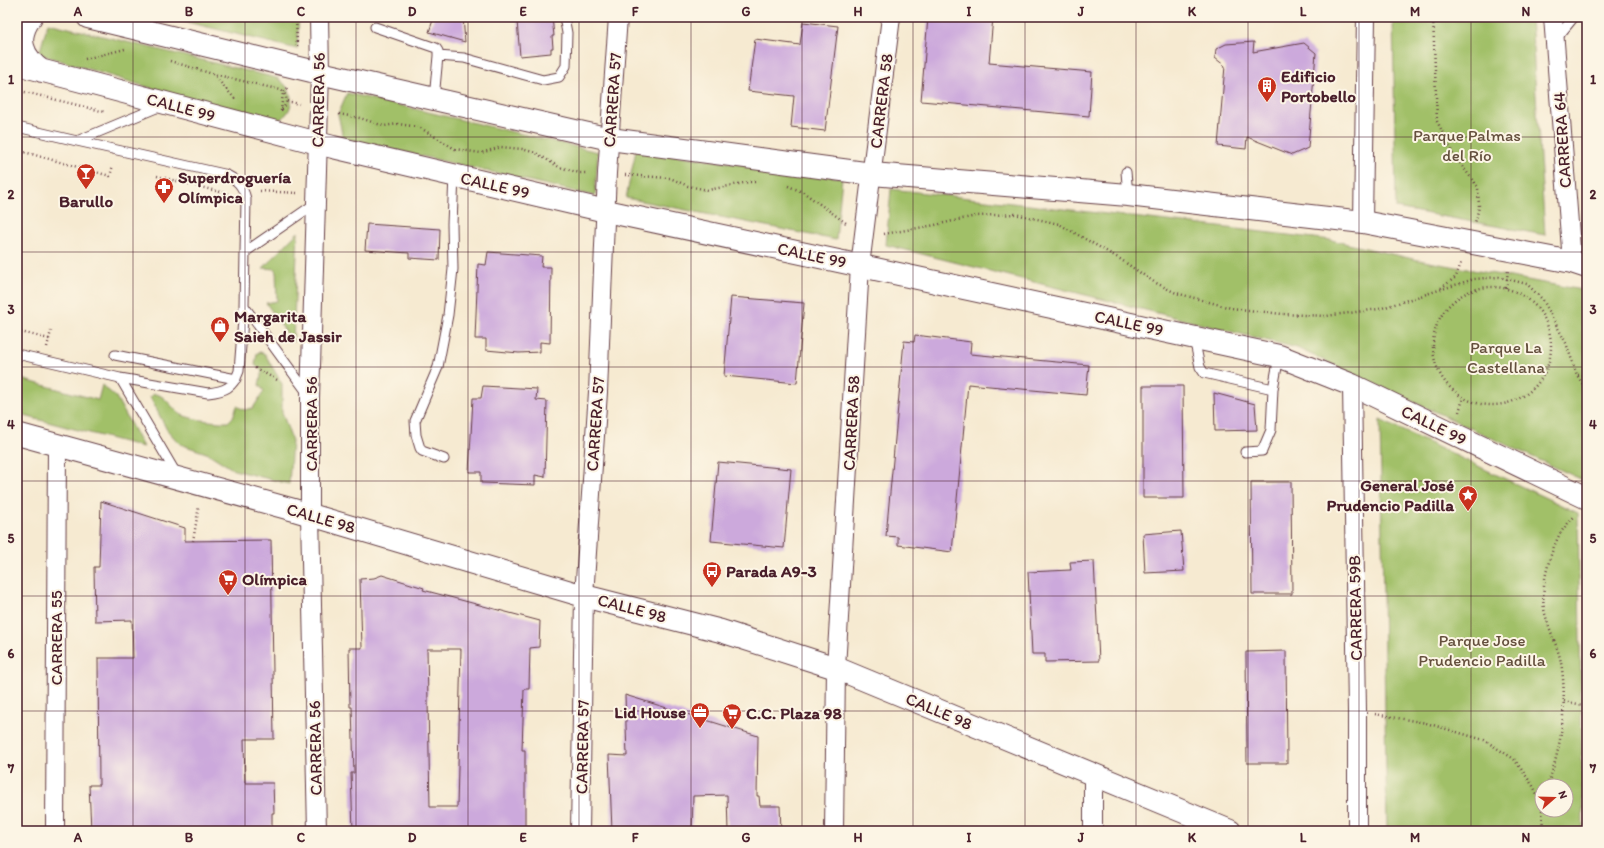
<svg xmlns="http://www.w3.org/2000/svg" width="1604" height="848" font-family="Itim,sans-serif">
<rect width="100%" height="100%" fill="#fcf5e5"/>
<filter id="ink" filterUnits="userSpaceOnUse"><feTurbulence type="fractalNoise" baseFrequency=".025" numOctaves="2"/><feDisplacementMap in="SourceGraphic" scale="8" xChannelSelector="R" yChannelSelector="G"/><feConvolveMatrix kernelMatrix="1 2 1 2 8 2 1 2 1" color-interpolation-filters="sRGB"/></filter>
<filter id="wash" filterUnits="userSpaceOnUse"><feTurbulence type="fractalNoise" baseFrequency=".012" numOctaves="4" result="noise"/><feDisplacementMap in="SourceGraphic" scale="16" xChannelSelector="R" yChannelSelector="G"/><feGaussianBlur stdDeviation="0.9" result="paint"/><feColorMatrix in="noise" values="0 0 0 0 0 0 0 0 0 0 0 0 0 0 0 0 0 1.4 0 .05"/><feComposite in="paint" operator="in"/></filter>
<g filter="url(#wash)">
<rect width="100%" height="100%" fill="#f6ead1"/>
<path fill="#a1c068" stroke="#76704a" fill-rule="evenodd" d="M167,17H299L297,49Z
M1393,17H1531L1545,235L1396,208Z
M48,23L277,78C302,93 292,126 262,122L39,54Z
M347,93L598,152L595,196L343,138L338,114Z
M636,150L842,178L836,240L626,198Z
M891,189L1331,240L1413,259L1587,291V482L1297,348L886,245Z
M298,232L293,342L266,303L277,301L276,269L263,268Z
M260,352L265,354L282,384V412L292,441L289,484L234,470L209,454L180,444L167,430L150,397C160,386 173,411 182,415C190,419 219,423 228,422L233,417L237,406L244,410L253,408L264,391L259,385L262,371L255,365L257,353Z
M17,378L98,400L102,385L116,397L143,447L17,414Z
M1380,420L1578,513L1583,831H1387ZM1542,786H1566V810H1542Z"/>
<g id="blocks">
<path fill="#cca9dc" fill-rule="evenodd" d="M434,17H463L465,42L429,32Z
M518,17H552L554,36H552L553,48H551V53L520,56L517,21L518,20Z
M928,17H993L989,63L1092,72L1089,116L921,101Z
M803,22L838,26L825,131L791,127L794,96L748,91L755,39L800,45Z
M1254,42L1253,52L1304,43L1316,53L1308,148L1292,155L1247,137L1246,149L1218,146L1225,66L1215,58L1216,49L1226,44Z
M367,224L440,229L439,260L409,258V253L365,250Z
M488,252L542,256L541,267H551L550,343L540,342V352L519,353L486,350V339H475L478,264L486,265Z
M731,297L804,303L797,383L724,376Z
M915,335L971,342L970,354L1089,365L1086,395L968,384L952,552L898,545V537L886,536L904,341L914,342Z
M483,386L537,389L536,400L547,401L545,477L535,475V485L481,483V472H469L473,398H481Z
M1143,386H1183L1184,498H1143Z
M1214,393L1255,404L1257,430L1215,431Z
M718,462L791,469L784,548L711,541Z
M1251,482H1291L1292,594H1252Z
M101,501L185,528V541L271,540L274,739H244L245,783H273L274,813H272V831H91L89,785H99L98,658H133L132,620L95,621L94,567H99Z
M1181,531L1184,571L1145,573L1143,534Z
M1094,561L1099,661L1045,662V654H1032L1028,572L1071,570L1070,562Z
M382,575L424,588L423,590L540,621L539,647L530,648L529,689H524L522,750H525V831H353L351,773H354L352,707H350L349,648H362L360,579L374,578ZM427,649H461L457,807H430Z
M1286,651L1287,763H1247L1246,652Z
M625,695L758,736L757,796H759L760,806H780L781,831H728L727,795L693,796L692,831H612L609,755L627,756Z"/>
</g>
</g>
<g filter="url(#ink)">
<use href="#blocks" fill-opacity="0" stroke="#643d44" stroke-width="1"/>
<g fill="none" stroke-linecap="round" stroke-linejoin="round">
<g stroke="#643d44" stroke-width="11">
<path id="lane" d="M375,27L436,48L438,51V56L434,99
M1556,39L1574,17
M438,56L464,58L543,80L559,77L566,66L567,33L564,17
M17,127L77,141L161,106
M1126,172L1128,195
M245,252L316,203
M244,306L309,395
M1194,338L1200,367L1204,373L1273,389
M17,354L120,378L208,393C225,391 233,388 239,371L244,306L246,199C243,186 237,179 224,174L77,141
M115,355L236,379
M120,378L177,475
M1245,452L1262,451L1271,430L1273,389L1279,356
M444,459L422,451L420,448L416,435L415,421L438,367L448,315L453,269L452,224L454,175"/>
</g>
<g stroke="#643d44" stroke-width="20">
<path id="street" d="M1553,17L1572,262
M1363,222L1366,17
M1352,385L1357,711V831
M55,831L57,444
M317,831L310,515V398L320,73L319,17
M580,831L584,596L598,392L607,173L618,17
M834,831L836,668L860,266L891,17
M1093,831V775"/>
</g>
<g stroke="#643d44" stroke-width="24">
<path id="secondary" d="M31,17C15,38 22,57 42,71
M88,17L320,73L610,139L872,174L1128,195L1363,222L1572,262L1587,267
M17,64L333,147L606,211L1279,356L1352,385L1587,498
M17,434L294,510L584,596L721,631L836,668L1230,831"/>
</g>
<path stroke="#643d44" stroke-width="2.5" stroke-dasharray="1 3" stroke-linecap="butt" d="M296,17L297,46
M1433,17L1437,121L1453,154L1478,187L1479,207L1475,223
M85,59L125,49
M170,61L213,74L281,90C288,96 288,104 281,110
M213,74L235,99
M17,90L105,112
M287,101L299,104
M281,111L283,92L289,87
M339,114L360,118L384,126L398,124L419,127L455,149L481,153L501,147L522,149L536,153L559,167L580,173H588
M17,150L110,176L113,165
M625,175L670,178L688,186L708,190L749,182H758
M157,176L228,194
M788,186L803,192L846,223
M260,191L297,193
M884,234L935,225L976,216L1015,214L1059,224L1120,259L1154,282L1176,293L1231,308L1282,314L1326,316L1379,309L1474,279L1499,277L1527,284L1543,300L1566,343L1577,375L1587,391
M1433 346a59 59 0 1 1 118 0a59 59 0 1 1-118 0Z
M1441,288L1456,277L1461,263
M1506,288L1508,270
M17,331L49,339
M47,347L51,331
M255,368L279,381
M1578,375H1587
M1459,412L1463,399
M193,541L199,506
M1564,701L1587,706
M1375,714L1426,723L1484,740L1514,759L1533,786L1542,804
M1547,786C1561,750 1567,708 1562,669C1560,651 1551,635 1546,617C1538,594 1549,553 1561,532C1565,526 1570,521 1575,516
M1542,810L1543,831"/>
<use href="#lane" stroke="#fff" stroke-width="9"/>
<use href="#street" stroke="#fff" stroke-width="18"/>
<use href="#secondary" stroke="#fff" stroke-width="22"/>
</g>
</g>
<path fill="none" stroke="#4a1f2b" stroke-width="1" stroke-opacity="0.55" d="M133,17V831M245,17V831M356,17V831M468,17V831M579,17V831M691,17V831M802,17V831M913,17V831M1025,17V831M1136,17V831M1248,17V831M1359,17V831M1471,17V831M17,137H1587M17,252H1587M17,367H1587M17,481H1587M17,596H1587M17,711H1587"/>
<defs>
<g id="building-pin" transform="scale(1)"><path d="M0 17L-7.5 6A9.5 9.5 0 1 1 7.5 6Z" fill="#c8321e" stroke="#fcf5e5"/><path d="M-4-6H4V6H1V3H-1V6H-4ZM-2.5-4.3h1.7v1.8h-1.7ZM.8-4.3h1.7v1.8H.8ZM-2.5-1h1.7V.8h-1.7ZM.8-1h1.7V.8H.8Z" fill="#fff"/></g>
<g id="bar-pin" transform="scale(1)"><path d="M0 17L-7.5 6A9.5 9.5 0 1 1 7.5 6Z" fill="#c8321e" stroke="#fcf5e5"/><path d="M-6-5H6L.8 .8V4.5H3.5V6h-7V4.5H-.8V.8Z" fill="#fff"/></g>
<g id="pharmacy-pin" transform="scale(1)"><path d="M0 17L-7.5 6A9.5 9.5 0 1 1 7.5 6Z" fill="#c8321e" stroke="#fcf5e5"/><path d="M-2-6h4v4h4v4h-4v4h-4v-4h-4v-4h4Z" fill="#fff"/></g>
<g id="shop-pin" transform="scale(1)"><path d="M0 17L-7.5 6A9.5 9.5 0 1 1 7.5 6Z" fill="#c8321e" stroke="#fcf5e5"/><path d="M-5-2.5h2.3a2.7 3.5 0 0 1 5.4 0H5L5.5 6h-11ZM-1.5-2.5h3a1.5 2.3 0 0 0-3 0Z" fill="#fff"/></g>
<g id="sight-pin" transform="scale(1)"><path d="M0 17L-7.5 6A9.5 9.5 0 1 1 7.5 6Z" fill="#c8321e" stroke="#fcf5e5"/><path d="M0-6L1.8-2.2L6-1.7L2.9 1.2L3.7 5.4L0 3.3L-3.7 5.4L-2.9 1.2L-6-1.7L-1.8-2.2Z" fill="#fff"/></g>
<g id="bus-pin" transform="scale(1)"><path d="M0 17L-7.5 6A9.5 9.5 0 1 1 7.5 6Z" fill="#c8321e" stroke="#fcf5e5"/><path d="M-5-6H5V4H4V6H2V4H-2V6H-4V4H-5ZM-3.5-4V0h7V-4ZM-3.5 1.2v1.5H-2V1.2ZM2 1.2v1.5H3.5V1.2Z" fill="#fff"/></g>
<g id="supermarket-pin" transform="scale(1)"><path d="M0 17L-7.5 6A9.5 9.5 0 1 1 7.5 6Z" fill="#c8321e" stroke="#fcf5e5"/><path d="M-6-5.5h2.5l.6 2H6L4.5 2H-2.5L-4.4-4H-6ZM-1.5 3.2a1.3 1.3 0 1 0 .1 0ZM3 3.2a1.3 1.3 0 1 0 .1 0Z" fill="#fff"/></g>
<g id="office-pin" transform="scale(1)"><path d="M0 17L-7.5 6A9.5 9.5 0 1 1 7.5 6Z" fill="#c8321e" stroke="#fcf5e5"/><path d="M-6-3h4V-5.5h4V-3h4V5H-6ZM-1-4.5V-3h2v-1.5ZM-6 0V1H6V0Z" fill="#fff"/></g>
</defs>
<g fill-rule="evenodd">
<use href="#building-pin" x="1267" y="86"/>
<use href="#bar-pin" x="86" y="173"/>
<use href="#pharmacy-pin" x="164" y="187"/>
<use href="#shop-pin" x="220" y="326"/>
<use href="#sight-pin" x="1468" y="495"/>
<use href="#bus-pin" x="712" y="571"/>
<use href="#supermarket-pin" x="228" y="579"/>
<use href="#office-pin" x="700" y="712"/>
<use href="#supermarket-pin" x="732" y="713"/>
</g>
<g text-anchor="middle" stroke-width="4" stroke-linejoin="round" paint-order="stroke">
<g font-size="17" font-weight="bold" fill="#4a1f2b" stroke="#fcf5e5" text-anchor="start">
<text x="1281" y="82">Edificio<tspan x="1281" dy="20">Portobello</tspan></text>
<text x="178" y="183">Superdroguería<tspan x="178" dy="20">Olímpica</tspan></text>
<text x="86" y="207" text-anchor="middle">Barullo</text>
<text x="234" y="322">Margarita<tspan x="234" dy="20">Saieh de Jassir</tspan></text>
<text x="1454" y="491" text-anchor="end">General José<tspan x="1454" dy="20">Prudencio Padilla</tspan></text>
<text x="726" y="577">Parada A9-3</text>
<text x="242" y="585">Olímpica</text>
<text x="686" y="718" text-anchor="end">Lid House</text>
<text x="746" y="719">C.C. Plaza 98</text>
</g>
<g font-size="17" fill="#4a1f2b" stroke="#fcf5e5">
<text transform="translate(318 100) rotate(-89)" y="6">CARRERA 56</text>
<text transform="translate(612 100) rotate(-86)" y="6">CARRERA 57</text>
<text transform="translate(881 101) rotate(-83)" y="6">CARRERA 58</text>
<text transform="translate(181 107) rotate(15)" y="6">CALLE 99</text>
<text transform="translate(1562 140) rotate(-94)" y="6">CARRERA 64</text>
<text transform="translate(495 185) rotate(13)" y="6">CALLE 99</text>
<text transform="translate(812 255) rotate(12)" y="6">CALLE 99</text>
<text transform="translate(1129 323) rotate(12)" y="6">CALLE 99</text>
<text transform="translate(851 423) rotate(-87)" y="6">CARRERA 58</text>
<text transform="translate(311 424) rotate(-90)" y="6">CARRERA 56</text>
<text transform="translate(595 424) rotate(-86)" y="6">CARRERA 57</text>
<text transform="translate(1434 425) rotate(26)" y="6">CALLE 99</text>
<text transform="translate(321 518) rotate(16)" y="6">CALLE 98</text>
<text transform="translate(632 608) rotate(15)" y="6">CALLE 98</text>
<text transform="translate(1355 608) rotate(-91)" y="6">CARRERA 59B</text>
<text transform="translate(56 638) rotate(-90)" y="6">CARRERA 55</text>
<text transform="translate(939 711) rotate(23)" y="6">CALLE 98</text>
<text transform="translate(582 747) rotate(-89)" y="6">CARRERA 57</text>
<text transform="translate(315 748) rotate(-91)" y="6">CARRERA 56</text>
</g>
<g font-size="17" fill="#644f3d" stroke="#fcf5e5">
<text x="1467" y="141">Parque Palmas<tspan x="1467" dy="20">del Río</tspan></text>
<text x="1506" y="353">Parque La<tspan x="1506" dy="20">Castellana</tspan></text>
<text x="1482" y="646">Parque Jose<tspan x="1482" dy="20">Prudencio Padilla</tspan></text>
</g>
</g>
<rect width="1604" height="848" fill="none" stroke="#fcf5e5" stroke-width="44"/>
<g transform="translate(1554 798) rotate(70)"><circle r="19" fill="#fcf5e5" stroke="#b59f9b"/>
<path d="M0-3L7 15L0 10L-7 15Z" fill="#c8321e"/>
<text y="-6" font-size="11" font-weight="bold" text-anchor="middle" fill="#4a1f2b">N</text>
</g>
<rect x="22" y="22" width="1560" height="804" fill="none" stroke="#4a1f2b" stroke-width="1.5"/>
<g font-size="13" text-anchor="middle" font-weight="bold" fill="#4a1f2b">
<text x="78" y="16">A</text>
<text x="189" y="16">B</text>
<text x="301" y="16">C</text>
<text x="412" y="16">D</text>
<text x="523" y="16">E</text>
<text x="635" y="16">F</text>
<text x="746" y="16">G</text>
<text x="858" y="16">H</text>
<text x="969" y="16">I</text>
<text x="1081" y="16">J</text>
<text x="1192" y="16">K</text>
<text x="1303" y="16">L</text>
<text x="1415" y="16">M</text>
<text x="1526" y="16">N</text>
<text x="11" y="84">1</text>
<text x="1593" y="84">1</text>
<text x="11" y="199">2</text>
<text x="1593" y="199">2</text>
<text x="11" y="314">3</text>
<text x="1593" y="314">3</text>
<text x="11" y="429">4</text>
<text x="1593" y="429">4</text>
<text x="11" y="543">5</text>
<text x="1593" y="543">5</text>
<text x="11" y="658">6</text>
<text x="1593" y="658">6</text>
<text x="11" y="773">7</text>
<text x="1593" y="773">7</text>
<text x="78" y="842">A</text>
<text x="189" y="842">B</text>
<text x="301" y="842">C</text>
<text x="412" y="842">D</text>
<text x="523" y="842">E</text>
<text x="635" y="842">F</text>
<text x="746" y="842">G</text>
<text x="858" y="842">H</text>
<text x="969" y="842">I</text>
<text x="1081" y="842">J</text>
<text x="1192" y="842">K</text>
<text x="1303" y="842">L</text>
<text x="1415" y="842">M</text>
<text x="1526" y="842">N</text>
</g>
</svg>
